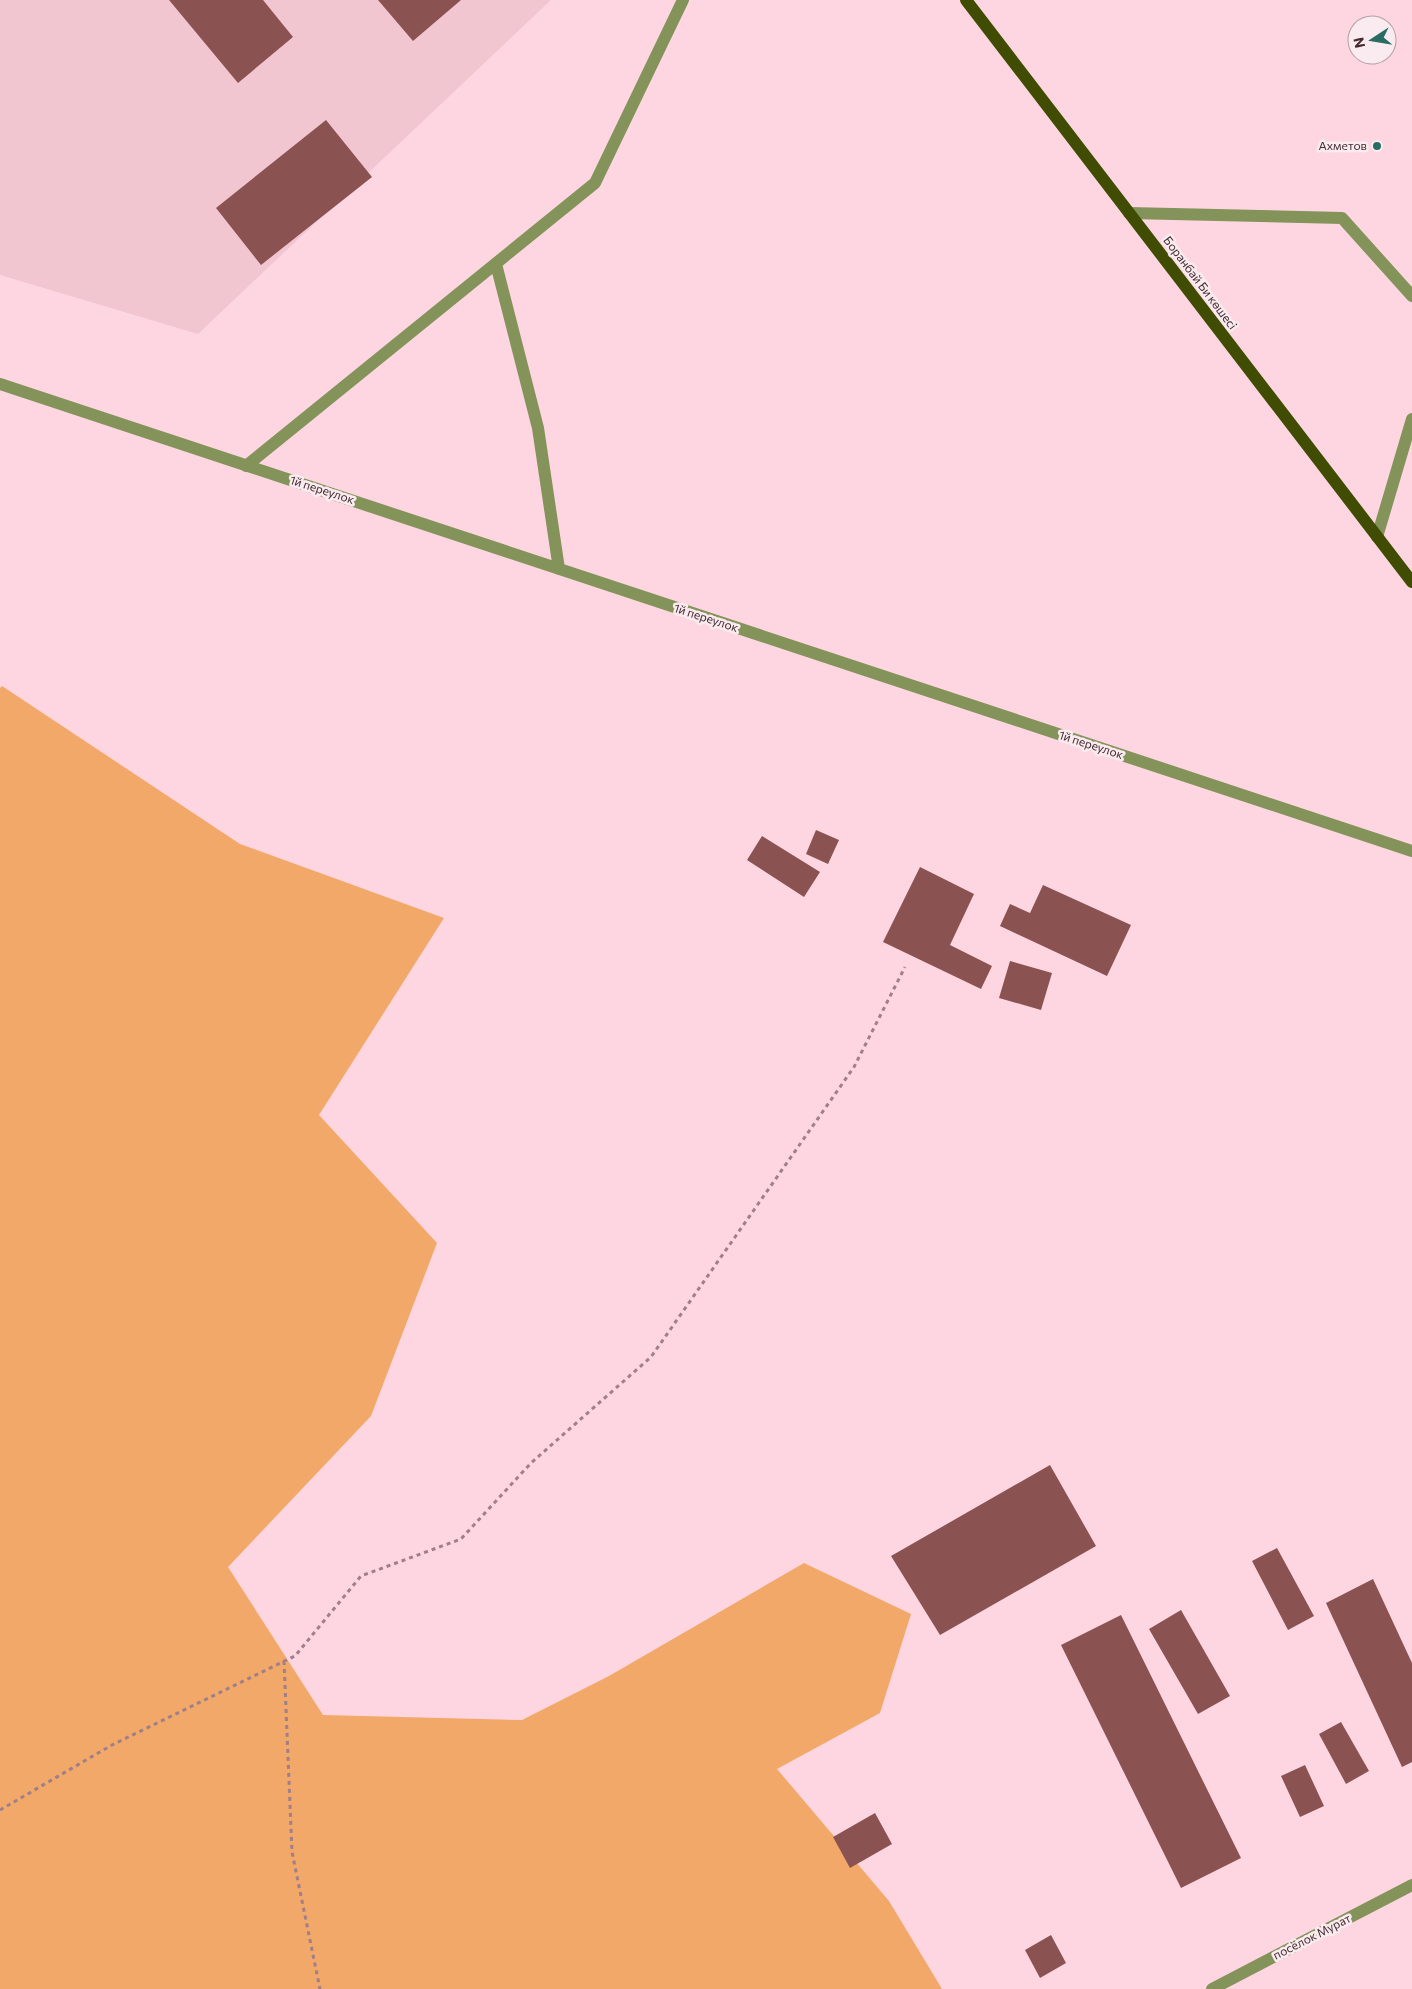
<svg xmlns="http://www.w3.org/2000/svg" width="1412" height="1989" font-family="Commissioner,sans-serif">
<rect width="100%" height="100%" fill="#fed6e1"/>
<path fill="#f1c6d1" d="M0,0H551L198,334L0,275Z"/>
<path fill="#f2a868" d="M2,686L240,844L444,918L319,1115L437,1243L371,1416L228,1567L323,1715L522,1720L609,1676L804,1563L911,1614L880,1713L777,1769L889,1901L942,1989H0V688Z"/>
<path fill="#8b5252" d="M169,0H263L293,37L238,83Z
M378,0H461L413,41Z
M326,120L372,177L261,265L216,208Z
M816,830L839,840L828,864L806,854Z
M762,836L820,872L804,897L747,860Z
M920,867L974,894L950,945L992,966L981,989L883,942Z
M1043,885L1131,925L1107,976L1000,926L1010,904L1030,913Z
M1010,961L1052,973L1041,1010L999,998Z
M1050,1465L1096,1546L940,1635L891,1556Z
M1277,1548L1314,1616L1288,1630L1252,1561Z
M1373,1579L1412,1663V1762L1402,1767L1326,1603Z
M1181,1610L1230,1696L1198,1714L1149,1629Z
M1121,1615L1241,1858L1181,1888L1061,1645Z
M1341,1722L1369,1771L1346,1784L1319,1734Z
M1305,1765L1324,1806L1300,1817L1281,1776Z
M875,1813L892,1844L850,1868L833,1837Z
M1051,1935L1066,1963L1040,1978L1025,1950Z"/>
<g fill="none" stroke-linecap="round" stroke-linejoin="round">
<path stroke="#9f7f88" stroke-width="3" stroke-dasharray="4 4" stroke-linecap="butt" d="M284,1661L292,1852L320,1989
M0,1810L112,1745L295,1656L361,1576L461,1539L531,1463L651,1357L854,1067L905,967"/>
<path stroke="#84935a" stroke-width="12" d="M1129,213L1342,218L1412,296
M496,264L538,428L559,569
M0,384L1412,851
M246,466L595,183L683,0
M1377,537L1412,419
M1212,1989L1412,1885"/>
<path stroke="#3f4c02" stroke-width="12" d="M966,0L1412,582"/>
</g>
<circle fill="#276d62" stroke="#f9ebef" stroke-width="2" cx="1377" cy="146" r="5"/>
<g text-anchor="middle" stroke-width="5" stroke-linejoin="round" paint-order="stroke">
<g font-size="12" fill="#452c33" stroke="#f9ebef" text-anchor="end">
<text x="1367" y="150">Ахметов</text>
</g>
<g font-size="12" fill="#452c33" stroke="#f9ebef">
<text transform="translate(1200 283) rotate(53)" y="4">Боранбай Би көшесі</text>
<text transform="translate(322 490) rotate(18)" y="4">1й переулок</text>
<text transform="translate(706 618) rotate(18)" y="4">1й переулок</text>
<text transform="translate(1091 745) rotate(18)" y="4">1й переулок</text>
<text transform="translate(1312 1937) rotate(-27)" y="4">посёлок Мурат</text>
</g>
</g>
<g transform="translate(1372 40) rotate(258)"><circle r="24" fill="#f9ebef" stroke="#b19fa4"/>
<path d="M0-4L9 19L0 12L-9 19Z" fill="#276d62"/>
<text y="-8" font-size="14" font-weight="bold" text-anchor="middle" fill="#452c33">N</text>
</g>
</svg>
